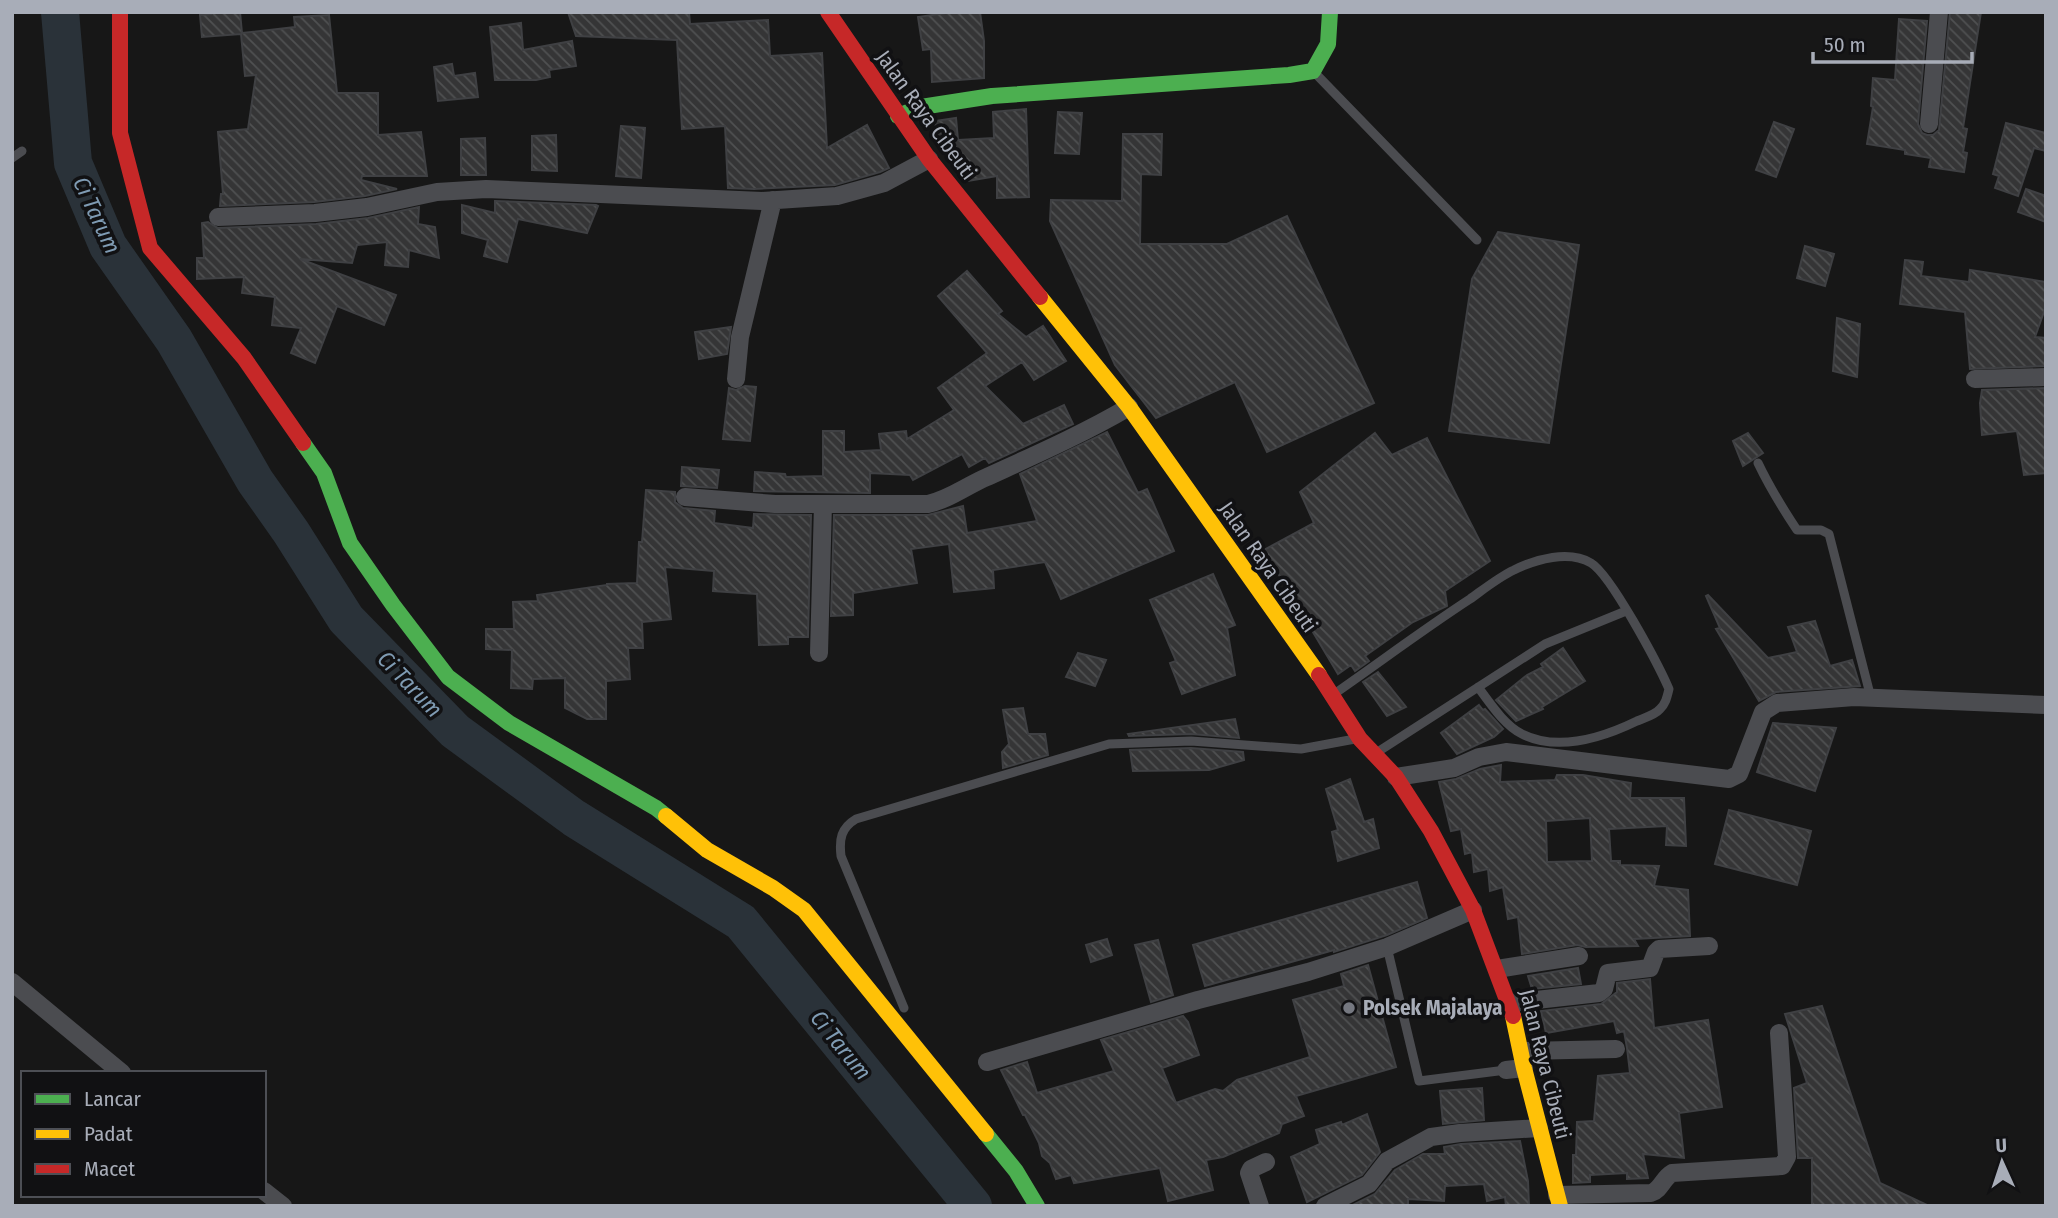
<svg xmlns="http://www.w3.org/2000/svg" width="2058" height="1218" font-family="'Fira Sans Condensed',sans-serif">
<defs>
<pattern id="building-back-hatch" width="6" height="6" patternUnits="userSpaceOnUse" patternTransform="scale(1.75)"><rect width="6" height="6" fill="#353536"/><path d="M-1 5l2 2M0 0l6 6M5-1l2 2" fill="none" stroke="#4f5051"/></pattern>
</defs>
<rect width="100%" height="100%" fill="#171717"/>
<g fill="none" stroke-linecap="round" stroke-linejoin="round">
<path stroke="#2a3239" stroke-width="38" d="M60,12L73,163L108,246L174,340L255,481L291,532L346,619L455,731L574,818L741,922L973,1206"/>
</g>
<path fill="url(#building-back-hatch)" stroke="#3f4043" stroke-width="2" fill-rule="evenodd" d="M211,12H240L242,33L295,27L294,17L329,15L337,93H378V135L421,132L427,176H362L361,180L397,189L365,196L314,202L220,206L221,194H223L218,132L248,129L256,75L245,76L241,34L202,37L200,15L211,14Z
M568,12H689L690,24L768,20L770,56L822,53L827,148L867,125L889,168L880,172L835,185L754,189L728,188L725,126L682,129L677,40L576,36Z
M952,12H980L984,41V78L932,82L931,49L923,50L918,17Z
M1950,12H1981L1963,128L1967,129L1963,152L1967,153L1964,172L1929,167L1931,158L1905,154V150L1867,144L1873,107L1871,106L1873,78L1895,80L1899,19L1927,21L1918,124L1922,133L1927,135H1933L1939,130Z
M521,23L523,50L572,41L576,66L549,70L550,77L536,80H495L490,27Z
M452,64L454,76L475,73L478,97L438,101L434,67Z
M1026,109L1029,197L997,198V176L967,181L963,165H954L938,144L935,121L956,118L958,140L994,138L993,112Z
M1058,112L1082,113L1079,154L1055,153Z
M1774,122L1794,129L1776,177L1756,170Z
M2006,123L2046,133V151L2034,148L2018,196L1995,188L1999,176L1993,174Z
M621,126L645,128L641,178L616,176Z
M1123,134H1162L1161,175L1141,174L1140,244H1227L1287,216L1374,403L1267,452L1235,382L1156,418L1115,365L1050,221L1051,200L1122,201Z
M556,135L557,171L532,170V136Z
M485,138L486,175H461V139Z
M2026,189L2046,196V222L2018,212Z
M495,201L596,205L598,206L587,233L518,219L507,262L484,256L488,240L462,233V205L495,213Z
M419,207L418,224L435,227L439,258L409,250L408,267L385,265L387,242L357,245L352,263L300,259L396,295L384,325L337,306L315,363L291,353L301,328L272,325L275,297L242,293L244,277L197,279V258H204L202,223L208,222L218,228L316,224L368,218Z
M1498,232L1579,245L1549,443L1449,431L1472,279Z
M1805,246L1834,254L1825,286L1797,278Z
M1905,260L1923,262L1921,276L1969,282L1970,270L2046,282V306L2035,337L2046,338V366L1970,369L1965,312L1900,304Z
M967,271L1002,311L998,314L1026,337L1043,326L1066,361L1034,380L1022,362L985,386L1023,424L1064,405L1073,424L989,463L985,458L969,467L962,454L913,480L910,475L870,473V493L754,491L755,472L785,474L786,477L823,476V431H844V452L881,450L879,434L906,431L907,439L954,410L938,388L987,353L938,296Z
M1837,318L1860,324L1857,377L1833,371Z
M731,327L727,354L699,359L695,332Z
M745,386L756,387L750,441L723,439L729,388L736,390Z
M2046,388V473L2024,475L2017,431L1982,435L1980,403L1982,390Z
M1107,432L1138,493L1147,489L1174,551L1061,599L1045,562L993,570L994,588L954,592L949,544L911,549L917,583L853,593V615L831,616L834,515H928L963,506L967,533L1037,521L1020,474Z
M1375,433L1392,455L1427,438L1490,561L1445,591L1447,606L1413,622L1365,656L1369,661L1355,671L1351,665L1338,674L1264,550L1314,523L1300,492Z
M1748,433L1763,453L1743,466L1733,441Z
M682,467L719,470L717,488L681,486Z
M646,490L675,492V502L683,508L715,511L714,523L753,528L754,514L811,515L808,637H788V644L759,645L757,594L713,591L714,571L665,567L671,619L642,622L643,648H628L630,679L606,681V719H587L565,708V678L533,679L532,689L511,688L512,650L486,649V629H514L513,602L538,601L537,595L607,585V584L637,583L639,542H642Z
M1213,574L1235,625L1227,628L1235,675L1182,694L1170,663L1176,661L1150,600Z
M1708,595L1768,658L1797,652L1788,627L1815,621L1830,666L1852,660L1860,686L1776,692L1759,701L1716,629L1720,628L1706,596Z
M1563,648L1585,681L1542,707L1543,709L1516,721L1496,700L1527,675L1543,667L1541,664Z
M1078,653L1106,660L1095,686L1066,677Z
M1378,672L1406,707L1387,716L1363,682Z
M1479,705L1483,710L1485,709L1503,729L1494,737L1457,754L1441,733Z
M1023,708L1028,734H1045L1048,755L1003,768L1002,752L1009,744L1003,710Z
M1235,719L1239,738L1191,734L1129,736L1128,734Z
M1773,723L1836,728L1815,791L1757,772Z
M1191,748L1243,752L1244,760L1209,770L1133,771L1130,750Z
M1501,765L1500,782L1555,780L1557,775H1583L1631,783L1630,798H1684L1686,846L1666,845L1667,826L1609,829L1611,861H1620V865L1659,866L1654,886L1688,890L1690,936L1634,939L1638,946L1586,947L1577,945L1522,954L1518,917L1508,919L1503,887L1490,891L1488,869L1474,872L1472,852L1465,854L1461,829L1451,831L1439,782L1456,779L1480,769ZM1590,818L1592,861L1547,862L1546,821Z
M1350,779L1364,822L1373,819L1379,848L1338,861L1332,832L1338,830L1326,789Z
M1729,810L1811,831L1797,885L1715,864Z
M1417,882L1427,918L1387,935L1334,952V950L1205,986L1193,945Z
M1107,939L1112,955L1091,962L1086,945Z
M1158,940L1173,995L1151,1002L1135,945Z
M1368,965L1396,1067L1296,1096L1304,1116L1282,1124L1279,1133L1223,1157L1206,1160L1213,1190L1168,1201L1160,1168L1074,1183L1071,1175L1056,1179L1050,1163L1042,1156L1039,1143L1025,1115H1023L1001,1070L1027,1062L1037,1093L1114,1071L1101,1040L1183,1016L1188,1022L1199,1055L1162,1068L1176,1103L1215,1089L1223,1091L1237,1080L1310,1057L1293,1000L1344,986L1341,974Z
M1578,968L1581,984L1532,989L1528,976Z
M1650,979L1654,1028L1708,1020L1722,1107L1679,1113L1684,1158L1643,1154L1648,1178L1627,1179V1173L1590,1175V1182L1573,1183V1155H1576L1577,1122L1594,1121L1598,1076L1630,1073L1627,1048L1624,1031L1617,1033L1614,1021L1546,1033L1541,1011L1601,1004L1617,992V983Z
M1822,1006L1880,1183L1929,1206H1812V1158H1798L1794,1088L1807,1083L1785,1014Z
M1482,1088L1484,1120L1443,1124L1440,1091Z
M1367,1114L1380,1152L1362,1175L1307,1202L1291,1157L1320,1144L1316,1130L1341,1122L1342,1125Z
M1520,1141L1528,1181L1529,1206H1506L1505,1197L1487,1201L1484,1184L1445,1186L1444,1201L1408,1199V1206H1351L1375,1194L1395,1170L1423,1154H1445L1444,1147L1461,1144Z"/>
<g fill="none" stroke-linecap="round" stroke-linejoin="round">
<path stroke="#4b4c50" stroke-width="9" d="M1314,72L1477,240
M12,158L22,151
M1758,463C1769,486 1783,509 1797,530H1821L1829,534L1871,698
M1334,694C1380,662 1424,629 1470,599C1484,589 1499,577 1514,570C1536,559 1569,550 1591,563C1611,575 1658,664 1669,689C1667,697 1666,703 1660,709C1655,715 1644,718 1637,721C1602,738 1558,752 1522,734C1504,725 1490,703 1478,687
M1376,753L1545,644L1626,611
M1387,947L1419,1081L1506,1070
M904,1008L841,856C839,839 841,828 856,819L1109,744L1191,741L1301,749L1355,739"/>
<path stroke="#4b4c50" stroke-width="18" d="M1929,124L1939,12
M218,217L315,213L367,207L437,192L486,189L762,201L837,196L884,183L929,159
M736,379L740,337L773,200
M1975,379L2046,377
M685,497L775,504H928C950,499 966,486 987,477C1035,455 1083,434 1129,407
M819,653L823,504
M1396,777L1454,768L1479,757L1506,752L1729,779L1739,774L1763,712L1777,703L1854,697L2046,705
M1497,969L1579,956
M12,982L122,1073
M1510,1003L1599,993L1604,989L1608,973L1650,968L1656,952L1659,949L1709,946
M1522,1051L1616,1049
M987,1062L1198,1000L1308,972L1387,947L1473,910
M1506,1070L1524,1068
M264,1191L283,1206
M1557,1195L1651,1193C1661,1190 1663,1178 1672,1173L1782,1166L1787,1157L1779,1033
M1260,1206L1249,1173L1251,1169L1266,1162
M1325,1206L1369,1184L1387,1161L1431,1137L1460,1133L1539,1128"/>
<path stroke="#4caf50" stroke-width="16" d="M898,116L921,107L992,96L1289,75L1313,71L1328,44L1330,12
M303,443L324,473L350,543L393,605L448,677L509,723L656,808L666,816
M986,1134L1016,1171L1037,1206"/>
<path stroke="#ffc107" stroke-width="16" d="M1040,297L1129,407L1319,675
M666,816L707,850L773,888L804,910L986,1134
M1513,1016L1524,1068L1560,1206"/>
<path stroke="#c62828" stroke-width="16" d="M120,12V133L150,248L244,358L303,443
M828,12L929,159L1040,297
M1319,675L1360,739L1396,777L1431,831L1473,910L1513,1016"/>
</g>
<circle fill="#757880" stroke="#111113" stroke-width="2.5" cx="1349" cy="1008" r="7"/>
<g text-anchor="middle" stroke-width="7" stroke-linejoin="round" paint-order="stroke">
<g font-size="21" fill="#a8adb8" stroke="#111113">
<text transform="translate(926 115) rotate(54)" y="7">Jalan Raya Cibeuti</text>
<text transform="translate(1268 567) rotate(55)" y="7">Jalan Raya Cibeuti</text>
<text transform="translate(1545 1064) rotate(76)" y="7">Jalan Raya Cibeuti</text>
</g>
<g font-size="21" font-weight="bold" fill="#a8adb8" stroke="#111113" text-anchor="start">
<text x="1363" y="1015">Polsek Majalaya</text>
</g>
<g font-size="23" font-style="italic" fill="#7f9bb3" stroke="#111113">
<text transform="translate(97 215) rotate(65)" y="8">Ci Tarum</text>
<text transform="translate(410 684) rotate(46)" y="8">Ci Tarum</text>
<text transform="translate(841 1045) rotate(51)" y="8">Ci Tarum</text>
</g>
</g>
<rect width="2058" height="1218" fill="none" stroke="#a8adb8" stroke-width="28"/>
<rect x="21" y="1071" width="245" height="126" fill="#111113" stroke="#4d4f55" stroke-width="2"/>
<rect x="35" y="1094" width="35" height="10" fill="#4caf50" stroke="#4d4f55" stroke-width="2"/>
<text x="84" y="1106" font-size="21" fill="#a8adb8">Lancar</text>
<rect x="35" y="1129" width="35" height="10" fill="#ffc107" stroke="#4d4f55" stroke-width="2"/>
<text x="84" y="1141" font-size="21" fill="#a8adb8">Padat</text>
<rect x="35" y="1164" width="35" height="10" fill="#c62828" stroke="#4d4f55" stroke-width="2"/>
<text x="84" y="1176" font-size="21" fill="#a8adb8">Macet</text>
<g transform="translate(2002 1162) rotate(357)" stroke="#111113" stroke-width="5" paint-order="stroke">
<path d="M0-5L12 26L0 18L-12 26Z" fill="#a8adb8"/>
<text y="-10" font-size="19" font-weight="bold" text-anchor="middle" fill="#a8adb8">U</text>
</g>
<path d="M1813 52v10h159v-10" fill="none" stroke="#a8adb8" stroke-width="3.5"/>
<text x="1824" y="52" font-size="21" fill="#a8adb8" stroke="#111113" stroke-width="5" paint-order="stroke">50 m</text>
</svg>
